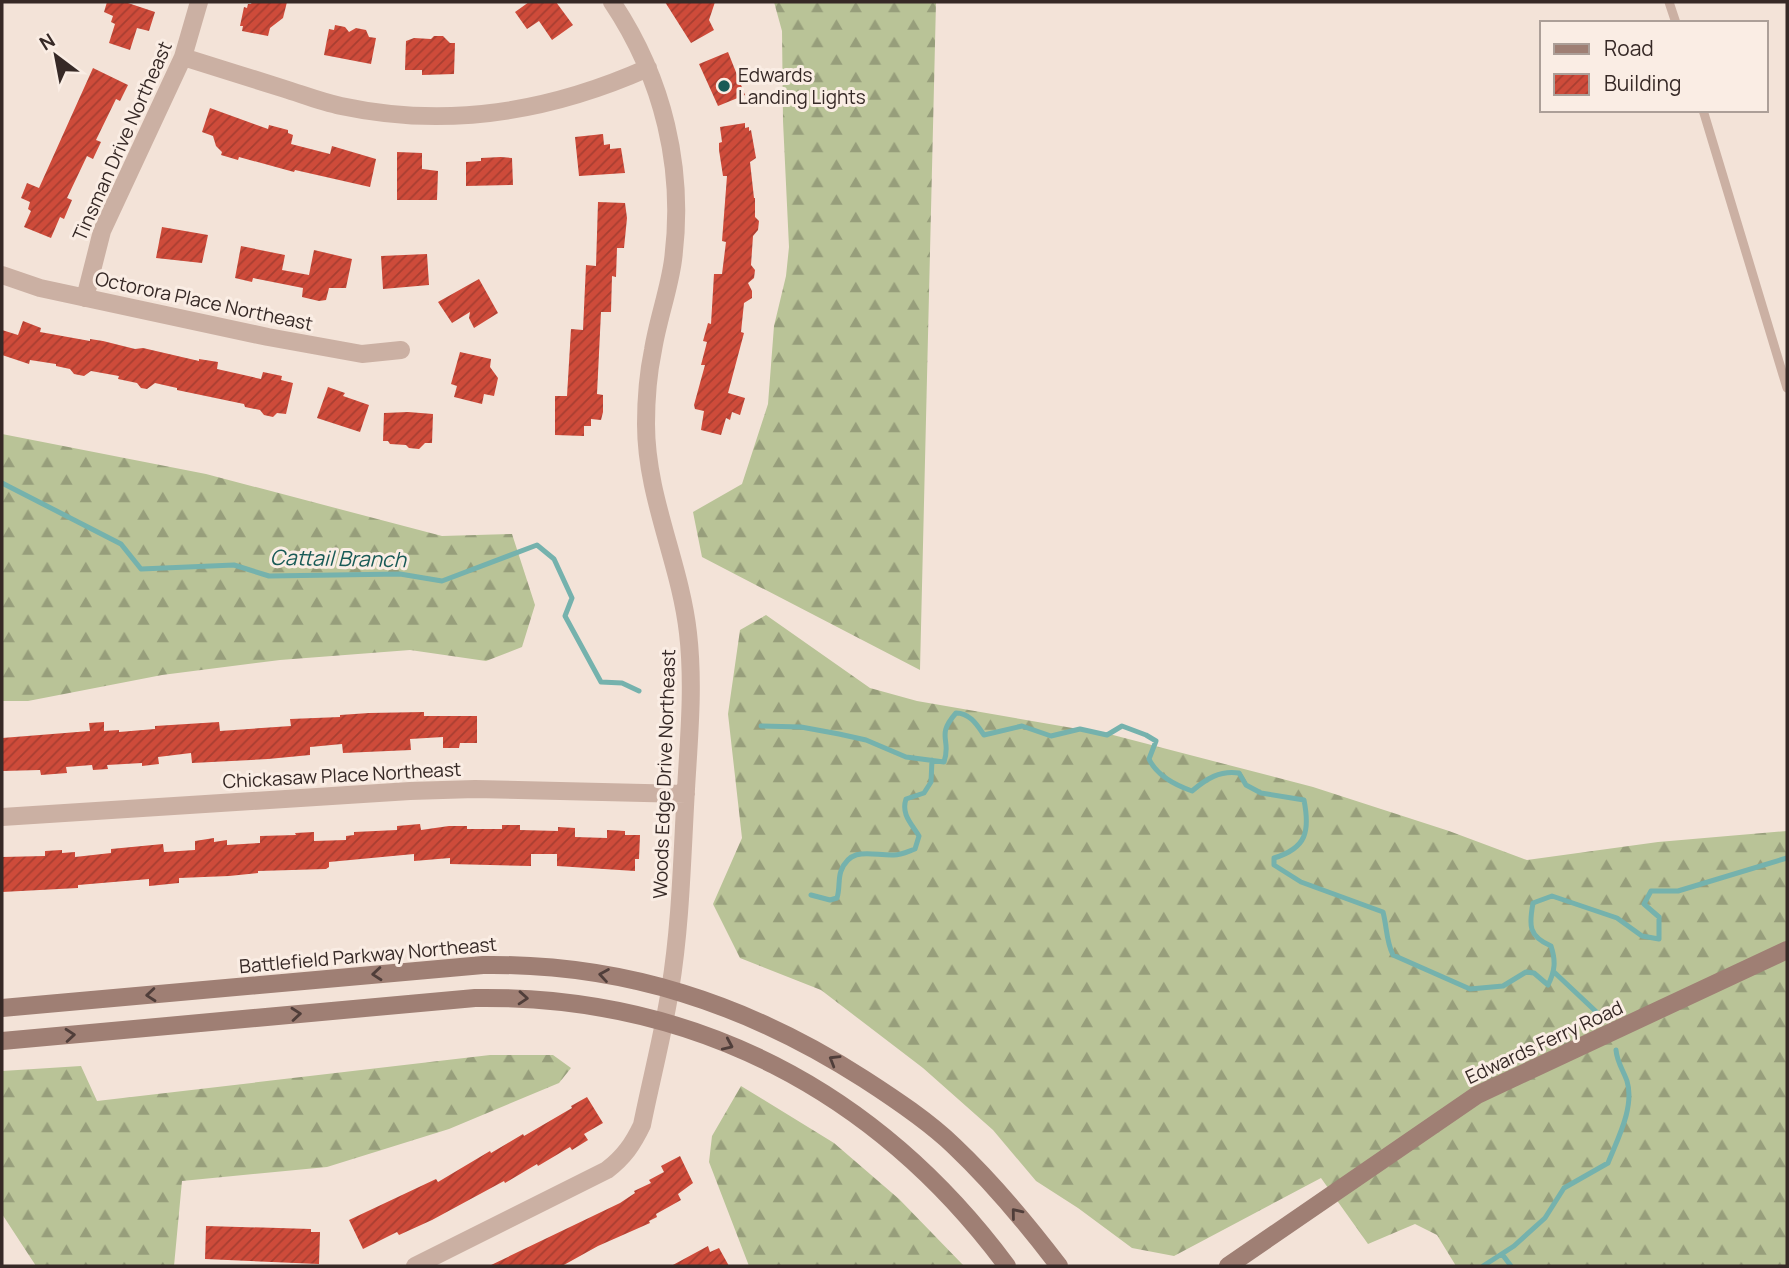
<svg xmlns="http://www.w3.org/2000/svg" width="1789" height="1268" font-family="Manrope,sans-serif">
<defs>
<pattern id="forest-firs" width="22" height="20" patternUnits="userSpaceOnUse" patternTransform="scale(1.75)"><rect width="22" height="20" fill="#b9c397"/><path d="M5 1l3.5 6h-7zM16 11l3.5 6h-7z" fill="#979e7b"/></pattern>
<pattern id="building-hatch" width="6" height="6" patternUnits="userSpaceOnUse" patternTransform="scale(1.75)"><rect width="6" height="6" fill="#ce4b3a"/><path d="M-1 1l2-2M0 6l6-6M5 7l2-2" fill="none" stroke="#a83e31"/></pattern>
</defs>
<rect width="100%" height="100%" fill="#f3e3d8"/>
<path fill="url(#forest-firs)" d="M774,2H936L920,670L702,557L693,512L742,484L768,404L774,326L786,276L789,247L783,121L782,31Z
M2,434L206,474L442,536L512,534L535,605L522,647L486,661L410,650L280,660L162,675L28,701H2Z
M766,615L870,688L917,701L1113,735L1313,787L1449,831L1527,860L1658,842L1787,831V1266H1456L1437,1235L1415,1224L1368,1244L1321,1178L1174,1256L1132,1248L1078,1208L1036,1181L993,1130L923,1068L821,990L740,958L713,904L742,838L728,714L740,630Z
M490,1055H553L571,1068L559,1083L449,1129L327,1167L182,1181L174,1266H36L2,1214V1071L81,1066L97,1101Z
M741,1086L834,1143L899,1199L964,1266H749L709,1162L712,1136Z"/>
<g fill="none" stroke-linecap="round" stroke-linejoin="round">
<path stroke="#75b2ad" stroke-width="5" d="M2,483L121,544L141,569L234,565L269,576L400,574L442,581L537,545L554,559L572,598L565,616L601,682L622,683L639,691
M761,726L801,727L839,734L866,740L906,757L944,762C952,739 935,737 956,713C970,713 977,725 984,735L1022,726L1051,736L1080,729L1107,735L1122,726L1146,735L1156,741L1149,759C1157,776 1175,785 1192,791C1206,779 1220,770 1239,773L1246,785L1261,793L1304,800C1310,831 1307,848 1274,858V865L1301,882L1383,912C1387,927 1386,941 1393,955L1470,989L1503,986L1526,972L1534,973L1548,985C1555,971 1556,961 1551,946C1528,936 1529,925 1533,903L1552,896L1617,918L1642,936L1659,939V917L1644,904L1651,891H1678L1787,858
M811,895L830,900L837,898C840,889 838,879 841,871C851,845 873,856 894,855C901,855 909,851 915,849L919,836C911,823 901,814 906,799L924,793L931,782L932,760
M1554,972L1605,1020
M1502,1254L1511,1266
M1483,1266L1514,1246L1545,1218L1564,1188L1608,1163C1617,1140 1635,1107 1627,1081C1623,1070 1617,1062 1616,1050"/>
</g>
<path fill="url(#building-hatch)" d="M107,2H125L155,12L149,31L137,28L130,50L109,43L115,24L111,22L113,16L104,12Z
M252,2H287L283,18L270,28L268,36L242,31L243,26H240L244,7L247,8L248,4H251Z
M529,2H556L573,25L552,40L539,21L527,29L515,12Z
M665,2H715L709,20L714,30L691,43Z
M335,25L345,27L349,32L356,28L366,30L369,37L376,38L371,64L324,55L329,29L334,30Z
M434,36H443L450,43H455L454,74L422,75V70H405L406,41L414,38L431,39Z
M728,52L745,95L718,106L699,64Z
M93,68L128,85L120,101L116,99L96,140L101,142L93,159L87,156L67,198L72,200L64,219L60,217L51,238L24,227L31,211L28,209L30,202L21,198L27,183L39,188Z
M210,108L268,129L269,125L288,130V133L293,135L291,144L330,154L332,146L376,159L370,187L295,170L294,172L239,157L238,160L221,155L222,152L216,146L213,136L202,132Z
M745,123V128L749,127V131L751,130L756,158L750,162L754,198H755V217L759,221L758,230L753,236L751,265L755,270L754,278L748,283L752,291V298L744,303L741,332L744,333L728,393L745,398L740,415L732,412L730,420L726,418L721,435L701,430L704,411L695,409L694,405L705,365H701L707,342L703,341L708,323L711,324L714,274H722L726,242L722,241L727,176H723L719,150V143L722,142L720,127Z
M603,134L604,145L610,144V149L621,148L625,173L579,176L575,137Z
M397,152L422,153V169L438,171L437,200H397Z
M501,157L512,158L513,185L466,186V162L481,161V158Z
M598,202L625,203L627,218L624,248H617L616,277L612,276L611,312H601L597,394L603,395V412L601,420L591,419V426H584V436L555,435V396H567L571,329L583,330L586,265L596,266Z
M162,227L208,235L202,263L156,258Z
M241,246L285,255L282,270L309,275L314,250L352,259L346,288H329L326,300L319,301L302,297L303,288L253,278L252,282L235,278Z
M427,254L429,285L383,289L381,256Z
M479,279L498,313L474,328L469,318L470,312L452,323L438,302Z
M23,321L41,328L40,332L90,341V339L103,341L135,349L143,348L199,361V359L218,362L217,369L261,379L263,372L282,376L281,380L293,383L286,414L277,413L273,417L264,415L260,410L245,407L244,404L177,390V388L155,383L147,389L141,388L137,383L118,379L119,376L91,371L84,376L74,374L70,369L56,366V364L30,360L29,364L2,355V330L18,335Z
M460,352L491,359L490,367L498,378L494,396L484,394L482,404L454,397L457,386L451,384Z
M328,387L345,393L343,396L369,405L360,432L317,418Z
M408,412L433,414L432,443H425L419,449L409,448L406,445L390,444L388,441H383L384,413Z
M424,712V716H477V743H460L459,748H443V737L410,739L411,750L343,753L342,744L310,747V755L268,759L192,763L191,753L158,757L159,764L142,766V763L107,765L108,769L93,770L92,765L66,767L67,773L41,775L40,770L2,771V738L90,731L89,723L104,722V731L119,730V732L155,729V726L219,722L220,731L291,726L290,719L340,717V715L369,713Z
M420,824L421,830L449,826H467V829H502V825H520V830L558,831V827L575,828V837L607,838V830L625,831V835H640L639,859H635V871L557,866V854H531V866L450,864V858L414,861V854L329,862V867L326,869L258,871V873L229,876L179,878V883L149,886V879L78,885V888L2,892V857L45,856V851L62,850V853L75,852V857L111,853V849L163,844L164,852L195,850V841L214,838V842L227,840V845L260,843V836L296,835L295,833L314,832V841L346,840V836L354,835V832L397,830V826Z
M587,1097L603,1123L584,1134L588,1140L572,1150L570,1147L538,1166L537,1164L505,1183L504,1181L432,1220L399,1235L397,1232L363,1249L349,1220L436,1179L438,1182L490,1151L491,1153L523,1134L524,1136L572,1108L571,1106Z
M680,1156L693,1183L678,1194L681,1200L656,1214L657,1217L649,1221L650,1223L598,1246L562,1266H489L620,1203L635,1193L634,1191L651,1183L649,1180L664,1172L661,1166Z
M206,1226L311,1229V1232H320L319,1264L205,1259Z
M708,1246L710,1252L719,1248L729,1266H671Z"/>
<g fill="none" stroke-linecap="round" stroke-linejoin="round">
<path stroke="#cbb0a3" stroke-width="9" d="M1669,2L1676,23
M1703,110L1787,388"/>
<path stroke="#cbb0a3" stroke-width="18" d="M183,57C217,68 251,78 285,89C304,95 322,102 341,106C448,129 549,112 648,68
M2,275L40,288L268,337L362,354L401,350
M85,298L102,231L183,57L199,2
M2,817L410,791L475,789L686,794
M415,1266L607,1170C624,1157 633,1144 642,1125C651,1080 663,1035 670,990C681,923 682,856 686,789C689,737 694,685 688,633C680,562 646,497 646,424C646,399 648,374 653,350C658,319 669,290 673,260C685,168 663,78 612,2"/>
<path stroke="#9f7f74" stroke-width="18" d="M2,1008L483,965C623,963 747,1004 864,1079C895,1099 928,1121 954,1146C992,1182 1027,1224 1059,1266
M2,1041L475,998C694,995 877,1091 1007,1266
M1228,1266L1477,1095L1787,950"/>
</g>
<defs><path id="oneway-chevron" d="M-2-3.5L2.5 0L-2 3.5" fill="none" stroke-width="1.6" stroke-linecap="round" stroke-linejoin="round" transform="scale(1.75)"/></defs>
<g stroke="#503e3a">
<use href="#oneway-chevron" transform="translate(377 974) rotate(175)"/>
<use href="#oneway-chevron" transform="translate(604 975) rotate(-171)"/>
<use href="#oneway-chevron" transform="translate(151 995) rotate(175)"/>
<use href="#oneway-chevron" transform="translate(523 998) rotate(4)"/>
<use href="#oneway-chevron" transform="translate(296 1014) rotate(-5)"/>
<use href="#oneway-chevron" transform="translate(70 1035) rotate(-5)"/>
<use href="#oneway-chevron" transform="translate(728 1045) rotate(24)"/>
<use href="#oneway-chevron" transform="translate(834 1060) rotate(-149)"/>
<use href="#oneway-chevron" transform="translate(1016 1213) rotate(-129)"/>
</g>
<circle fill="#185a56" stroke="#faede4" stroke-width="2.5" cx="724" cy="86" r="7"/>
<g text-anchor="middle" stroke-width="6" stroke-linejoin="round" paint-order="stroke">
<g font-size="19" fill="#362926" stroke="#faede4" text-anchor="start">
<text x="738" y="82">Edwards<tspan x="738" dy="22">Landing Lights</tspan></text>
</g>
<g font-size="19" fill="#362926" stroke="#faede4">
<text transform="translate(122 141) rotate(-66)" y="7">Tinsman Drive Northeast</text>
<text transform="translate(204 301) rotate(12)" y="7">Octorora Place Northeast</text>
<text transform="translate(664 774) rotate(-88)" y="7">Woods Edge Drive Northeast</text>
<text transform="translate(342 775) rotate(-3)" y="7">Chickasaw Place Northeast</text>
<text transform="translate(368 955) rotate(-5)" y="7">Battlefield Parkway Northeast</text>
<text transform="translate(1544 1042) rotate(-25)" y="7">Edwards Ferry Road</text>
</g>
<g font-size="21" font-style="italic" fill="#185a56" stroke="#faede4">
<text transform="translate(338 559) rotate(1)" y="7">Cattail Branch</text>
</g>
</g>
<rect width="1789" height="1268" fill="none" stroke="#362926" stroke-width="7"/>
<rect x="1540" y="21" width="228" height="91" fill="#faede4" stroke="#ac9f98" stroke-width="2"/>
<rect x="1554" y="44" width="35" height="10" fill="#9f7f74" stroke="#ac9f98" stroke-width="2"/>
<text x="1604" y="56" font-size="21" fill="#362926">Road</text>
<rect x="1554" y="74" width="35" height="21" fill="url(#building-hatch)" stroke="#ac9f98" stroke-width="2"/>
<text x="1604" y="91" font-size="21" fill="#362926">Building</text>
<g transform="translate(56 56) rotate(328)" stroke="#faede4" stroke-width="5" paint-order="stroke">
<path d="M0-5L12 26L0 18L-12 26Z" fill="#362926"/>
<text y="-10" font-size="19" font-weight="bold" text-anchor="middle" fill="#362926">N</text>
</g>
</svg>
